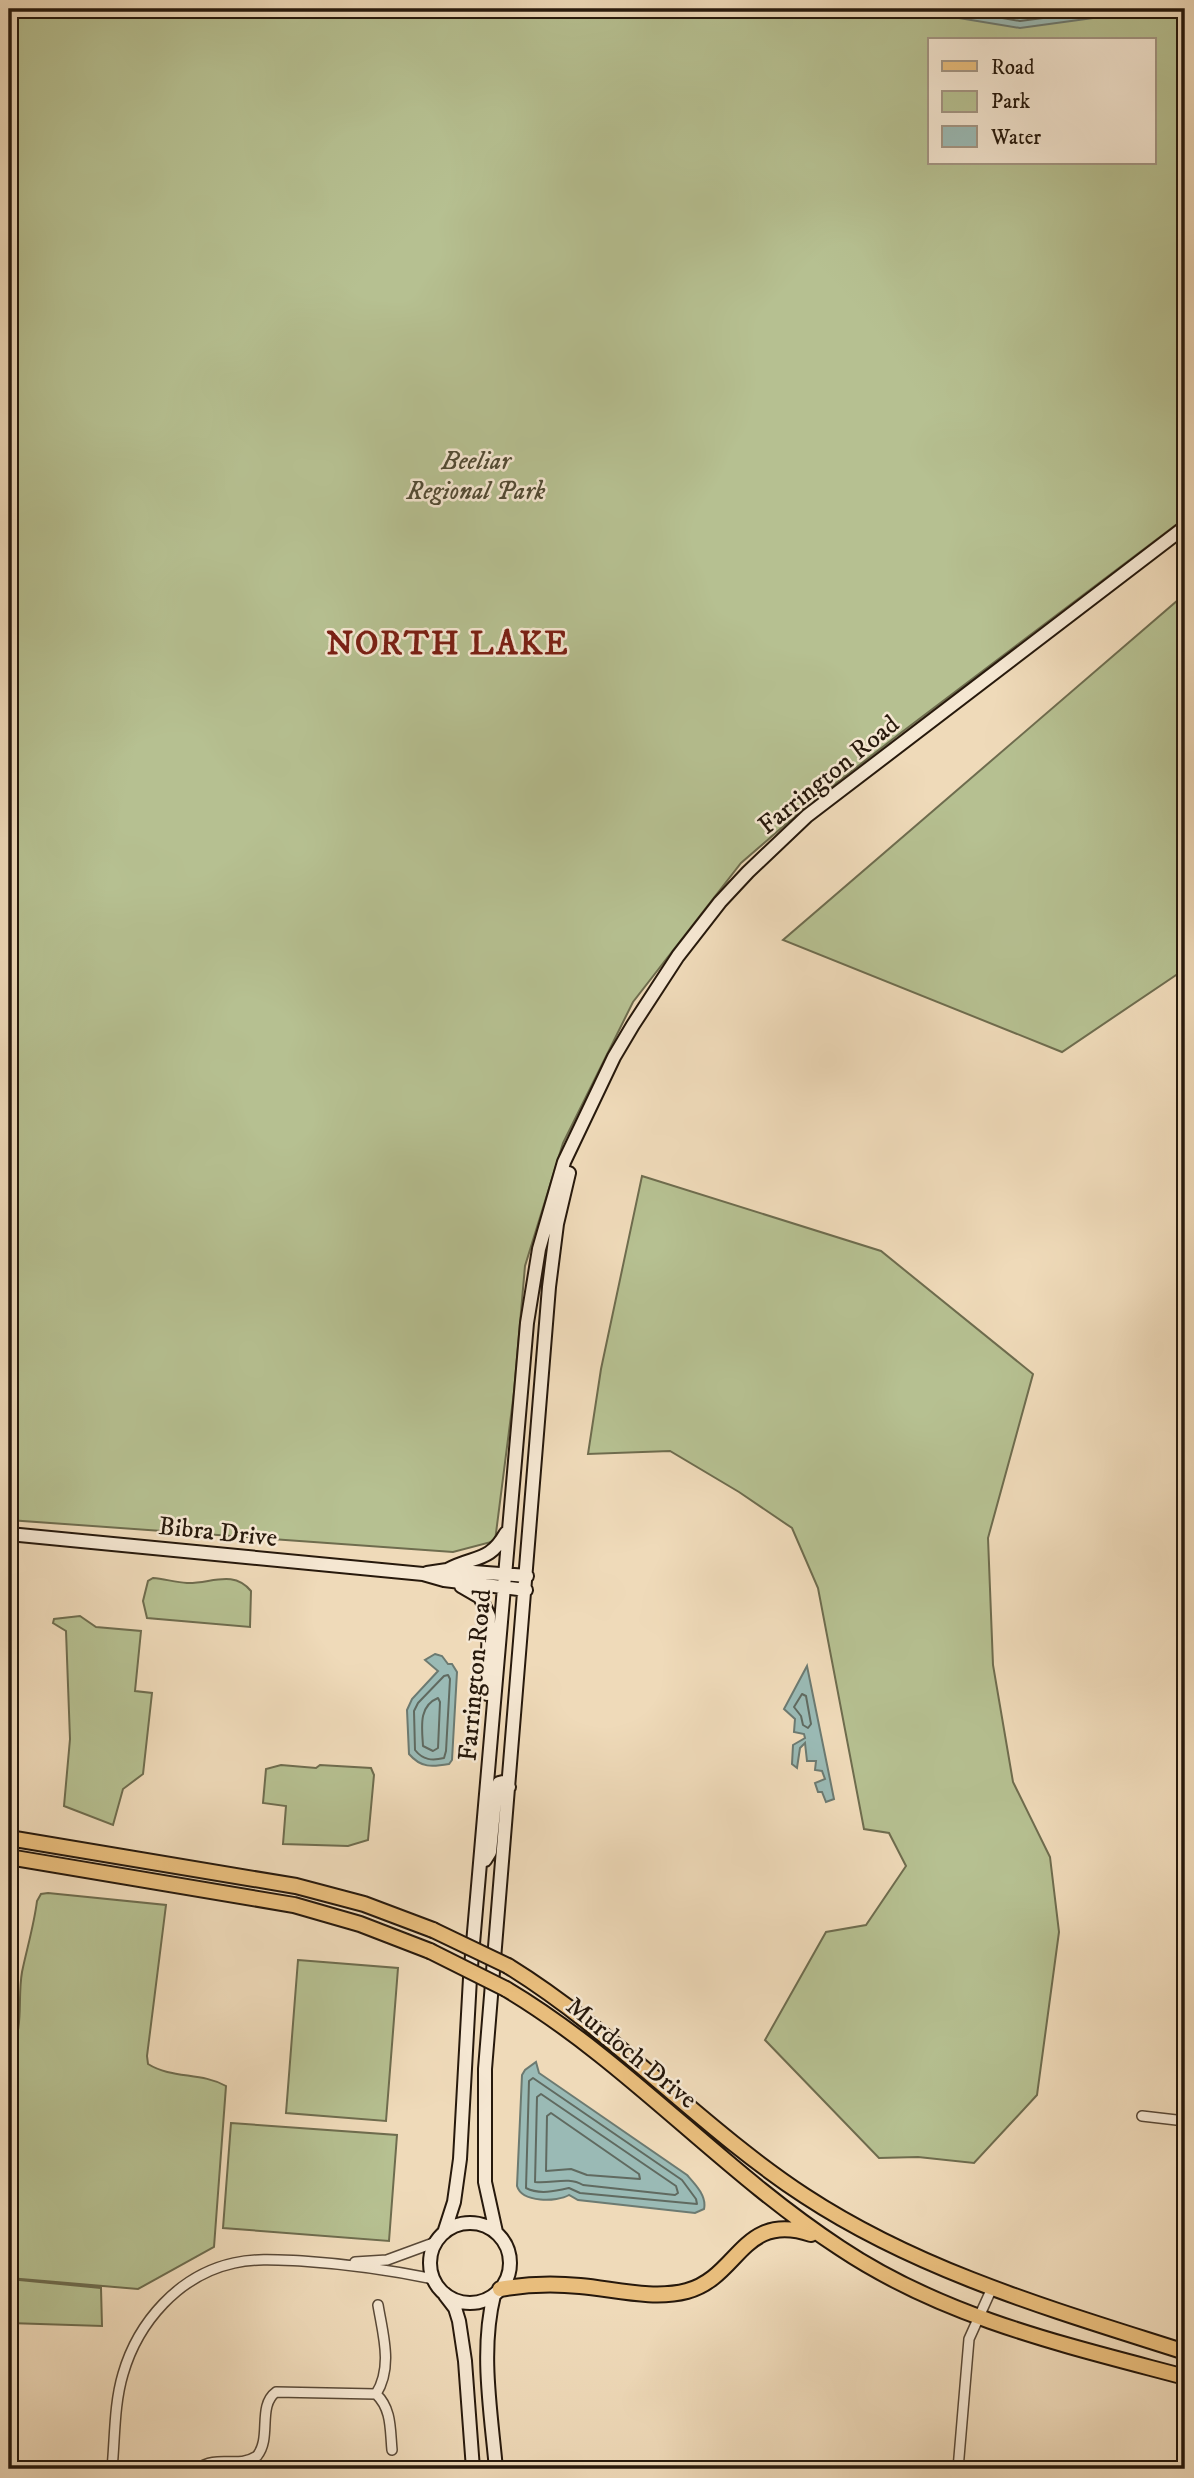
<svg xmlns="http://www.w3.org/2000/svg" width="1194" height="2478" font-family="'IM FELL DW Pica',serif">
<rect width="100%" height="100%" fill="#efdab9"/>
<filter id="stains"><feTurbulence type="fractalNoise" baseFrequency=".00286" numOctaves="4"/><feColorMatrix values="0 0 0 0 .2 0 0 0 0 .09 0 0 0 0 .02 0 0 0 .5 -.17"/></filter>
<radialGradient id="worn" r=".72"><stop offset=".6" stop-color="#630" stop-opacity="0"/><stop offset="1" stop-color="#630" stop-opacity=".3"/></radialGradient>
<path fill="#b6c091" stroke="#6e6c4e" stroke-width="2" fill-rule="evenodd" d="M9,9H1185V518L902,732L808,805L741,863L633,1002L563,1143L525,1266L514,1392L495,1541L453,1552L9,1520ZM930,40H1154V163H930Z
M1185,594V969L1062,1052L783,940Z
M642,1176L881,1251L1033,1374L988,1538L993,1665L1013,1782L1050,1857L1059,1932L1037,2095L974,2163L918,2157L879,2158L765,2040L826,1932L866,1925L906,1866L889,1833L864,1829L818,1588L792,1528L739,1492L670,1451L588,1454L601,1369Z
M153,1578C164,1579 175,1582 187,1583C210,1584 233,1569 251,1591L250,1627L147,1618L143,1601L148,1581Z
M80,1616L96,1627L141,1631L135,1691L152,1693L143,1774L123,1789L113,1825L64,1806L70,1739L66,1631L53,1623L54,1619Z
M281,1765L316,1768L320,1765L371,1768L374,1775L368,1840L348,1846L283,1844L286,1806L263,1803L266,1769Z
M48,1893L166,1905L147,2056L148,2064C172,2079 201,2072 226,2086L214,2247L138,2289L9,2278V2054C25,2028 17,2001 22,1972C27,1948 34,1925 37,1901L41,1894Z
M298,1960L398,1968L386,2121L286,2113Z
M231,2123L397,2135L389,2241L223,2228Z
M9,2279L101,2288L102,2326L9,2323Z"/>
<path fill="#9abab5" stroke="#6c7a71" stroke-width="2" d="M933,9H1159L1020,28L953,17Z
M435,1654L442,1656L448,1664H452L457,1672L452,1760L449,1764C432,1767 421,1768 409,1754L407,1710L412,1699L438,1671L425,1660Z
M807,1666L834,1799L826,1802L822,1792H818L815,1783L825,1779L822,1771L815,1770L816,1761H807L805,1743L800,1748L797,1768L792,1764L793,1745L805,1738L804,1734L794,1732L795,1719L784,1709Z
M536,2062L539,2073L687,2175C695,2184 707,2196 704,2209L695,2213L578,2200L569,2195C557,2202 522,2203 517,2186L522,2075L525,2070Z"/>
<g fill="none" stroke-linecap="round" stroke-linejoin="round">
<path stroke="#606a60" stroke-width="2" d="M951,9L1020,21L1112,9
M448,1675L450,1679L446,1751L444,1758C432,1761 423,1760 415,1750L414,1711L418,1703L444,1676Z
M802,1694L806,1696L811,1724L808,1728L803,1725L801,1716L794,1707Z
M438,1698L440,1702L438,1748L433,1751L423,1746C422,1728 418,1706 438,1698Z
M533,2078L682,2180L696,2199L697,2204L580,2193L569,2188C556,2191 539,2195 526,2188L529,2081Z
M541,2094L676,2186L678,2193L675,2195L583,2185C568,2176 552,2184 535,2182L537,2097Z
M551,2113L639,2174L640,2179L587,2175L571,2169L546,2171L547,2116Z"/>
<g stroke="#594937" stroke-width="12">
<path id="street" d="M1142,2116L1185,2121
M355,2262L387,2260L436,2242
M376,2394C392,2409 390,2430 392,2450
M112,2469C115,2438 114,2404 123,2374C138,2322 179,2275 234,2263C257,2258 279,2260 302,2261C347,2264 390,2270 434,2279
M197,2469C218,2454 237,2469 257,2456C272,2438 257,2406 276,2392L376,2394C393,2367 383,2335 378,2305
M958,2469L969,2339L992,2288"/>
</g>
<g stroke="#27190c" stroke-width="16">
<path id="secondary" d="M9,1534L423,1574L444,1580L526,1590
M447,1570C475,1555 489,1563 506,1533
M427,1573L447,1570L527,1576
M461,1586L480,1597L489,1616L487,1694
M485,1860L490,1852L496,1790L499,1783L503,1782L509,1787
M430 2263a40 40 0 1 1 80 0a40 40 0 1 1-80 0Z
M496,2232L485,2182V2069L549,1287L557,1224L569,1173
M444,2233L454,2202L460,2159L470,1978L527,1323L539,1249L564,1162L614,1057L633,1025L678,956L720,902L748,872L807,816L1185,527
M445,2295L455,2308L459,2321L465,2361L473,2469
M494,2295C480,2351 491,2412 496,2469"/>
</g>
<g stroke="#27190c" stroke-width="18">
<path id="primary" d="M9,1838L296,1886L364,1904L433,1930
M9,1857L294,1905L360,1924L430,1951
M508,1966C615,2032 700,2127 805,2196C921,2272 1054,2310 1185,2352
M506,1989C627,2061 722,2171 840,2248C945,2318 1065,2345 1185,2377
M500,2289C527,2284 552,2283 580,2286C614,2289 653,2300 687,2291C739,2277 742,2211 811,2234"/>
</g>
<use href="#street" stroke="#f5e7d2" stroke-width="9"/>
<use href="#secondary" stroke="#f5e7d2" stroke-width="12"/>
<use href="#primary" stroke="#e8bd7c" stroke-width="14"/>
<g stroke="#27190c" stroke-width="18" stroke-linecap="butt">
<path id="primary-bridge" d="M433,1930L508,1966
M430,1951L506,1989"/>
</g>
<use href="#primary-bridge" stroke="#e8bd7c" stroke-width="14"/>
</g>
<g text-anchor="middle" stroke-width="5" stroke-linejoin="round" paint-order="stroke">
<g font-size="26" font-style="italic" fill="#524b34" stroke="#f5e7d2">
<text x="476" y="469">Beeliar<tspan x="476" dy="30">Regional Park</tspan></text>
</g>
<g font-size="26" fill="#27190c" stroke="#f5e7d2">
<text transform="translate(828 774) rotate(-39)" y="9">Farrington Road</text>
<text transform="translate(218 1531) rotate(6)" y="9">Bibra Drive</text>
<text transform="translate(474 1675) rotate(-85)" y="9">Farrington Road</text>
<text transform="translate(632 2052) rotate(39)" y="9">Murdoch Drive</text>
</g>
<g font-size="33" font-weight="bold" letter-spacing="2" fill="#7a1f14" stroke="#f5e7d2">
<text x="448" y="654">NORTH LAKE</text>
</g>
</g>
<rect width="1194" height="2478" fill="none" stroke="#efdab9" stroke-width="35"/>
<rect x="10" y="10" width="1173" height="2457" fill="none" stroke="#27190c" stroke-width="3.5"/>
<rect x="18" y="18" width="1159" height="2443" fill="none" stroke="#27190c" stroke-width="2"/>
<rect x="928" y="38" width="228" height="126" fill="#f5e7d2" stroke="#a39583" stroke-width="2"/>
<rect x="942" y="61" width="35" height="10" fill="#e8bd7c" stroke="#a39583" stroke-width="2"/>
<text x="991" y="74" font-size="21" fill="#27190c">Road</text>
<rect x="942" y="91" width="35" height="21" fill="#b6c091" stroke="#a39583" stroke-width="2"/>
<text x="991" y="108" font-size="21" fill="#27190c">Park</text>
<rect x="942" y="126" width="35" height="21" fill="#9abab5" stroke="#a39583" stroke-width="2"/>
<text x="991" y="144" font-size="21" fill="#27190c">Water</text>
<rect width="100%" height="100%" filter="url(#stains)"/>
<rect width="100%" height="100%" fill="url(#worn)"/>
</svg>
